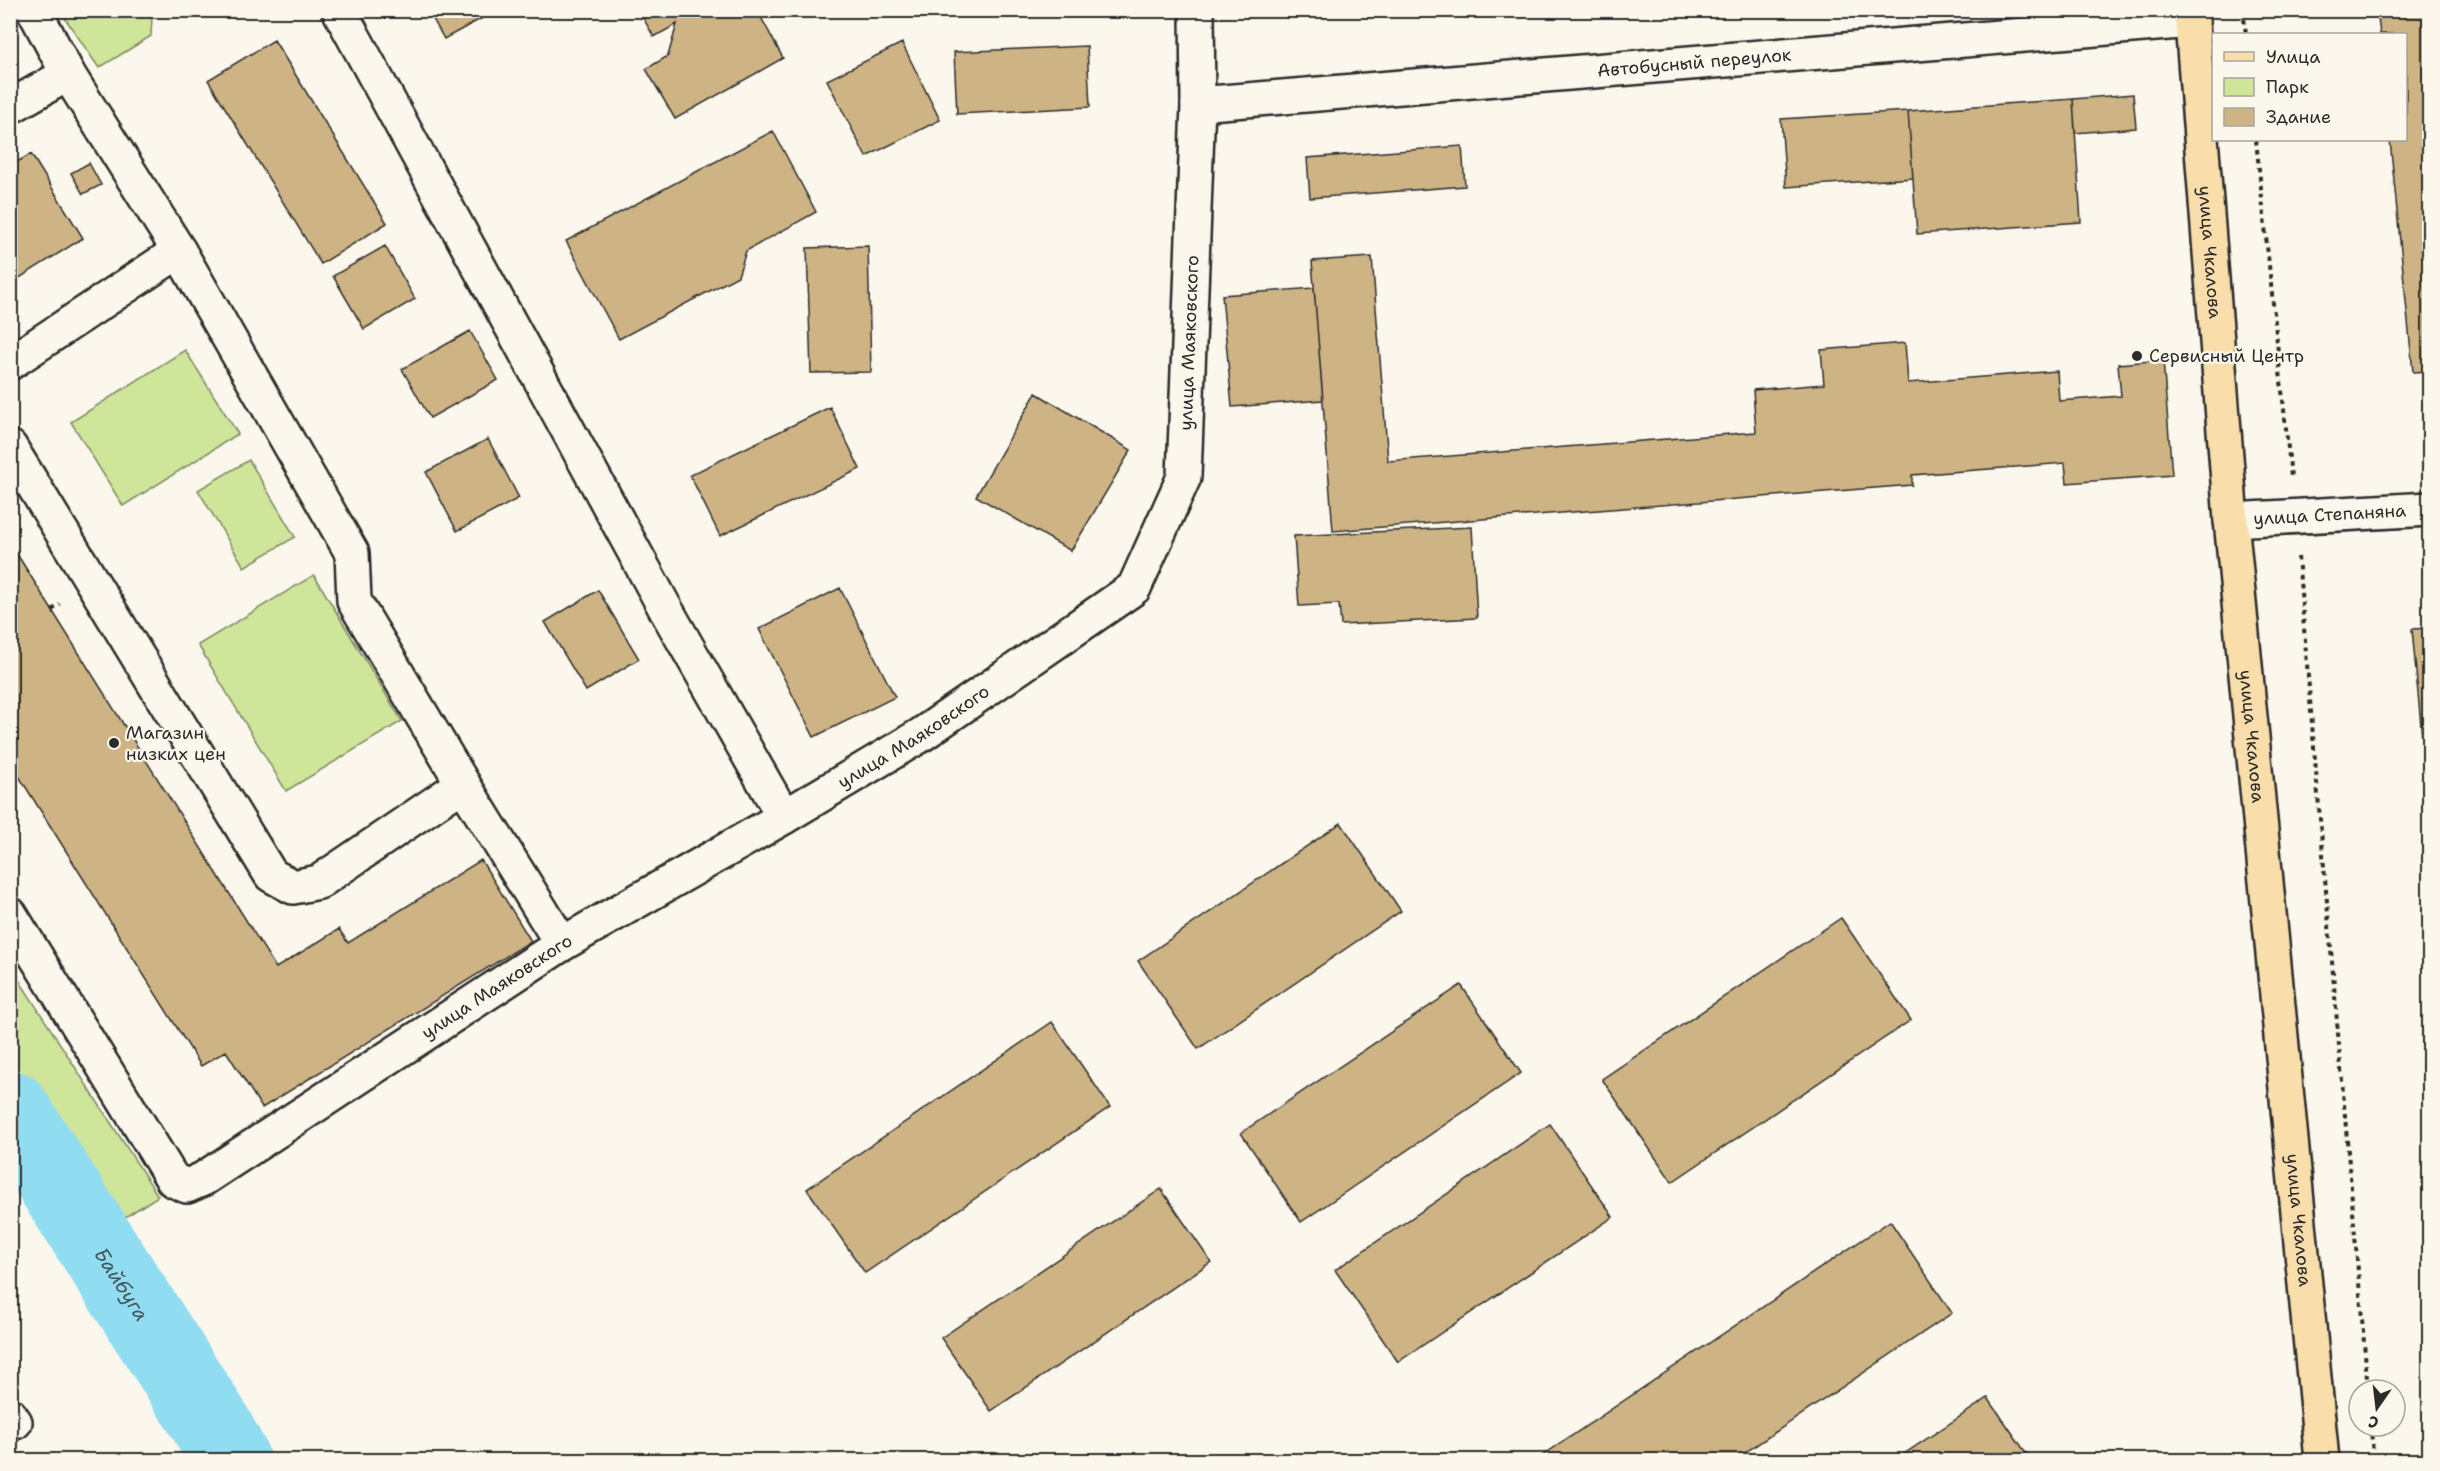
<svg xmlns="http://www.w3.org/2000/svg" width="2440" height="1471" font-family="'Shantell Sans',sans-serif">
<rect width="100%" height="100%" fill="#fbf7ec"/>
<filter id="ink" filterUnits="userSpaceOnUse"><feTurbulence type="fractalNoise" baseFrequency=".0167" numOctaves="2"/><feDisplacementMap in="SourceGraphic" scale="12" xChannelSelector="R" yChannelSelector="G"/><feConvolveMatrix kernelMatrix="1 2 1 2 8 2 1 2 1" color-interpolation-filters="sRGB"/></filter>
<g filter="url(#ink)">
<path fill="#cee59a" stroke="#7c8862" stroke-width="1.5" d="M60,11H163L152,16L151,36L99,68Z
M185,350L238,434L123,506L71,422Z
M249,460L295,537L244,567L198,490Z
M314,575L402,721L286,791L198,645Z
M10,966L158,1196L110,1227L11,1073Z"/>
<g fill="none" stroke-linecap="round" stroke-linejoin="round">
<path stroke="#90dcf0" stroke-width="80" id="s1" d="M10,1110L208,1419L230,1460"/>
</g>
<path fill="#ceb484" stroke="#2b2b2b" stroke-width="1.5" d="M428,10H497L444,39Z
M653,10H757L783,58L675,119L646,69L668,56L677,24L654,37L642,16Z
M2377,10H2430V371L2413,372L2390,140H2406V34H2380Z
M274,40L387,223L321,264L208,80Z
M902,43L940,120L866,157L827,80Z
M1087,46L1090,107L957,114L954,52Z
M2133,94L2136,128L2075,133L2073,99Z
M2073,99L2081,222L1917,234L1908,111Z
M1908,111L1913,178L1786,187L1781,119Z
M773,131L816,212L746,251L738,276L619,339L566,241Z
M1462,146L1465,186L1310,198L1307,158Z
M31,154L83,238L10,284V166Z
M89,163L101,185L83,194L71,173Z
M385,246L415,299L364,329L333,276Z
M868,246L871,372L811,373L807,248Z
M1372,257L1388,461L1756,432L1753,390L1824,384L1821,350L1905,343L1908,383L2057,371L2059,401L2121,396L2118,364L2163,360L2172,475L2067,483L2065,463L1912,475V485L1333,531L1312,261Z
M1314,288L1323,400L1232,407L1222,295Z
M470,331L498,380L430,418L402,369Z
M1036,393L1131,450L1071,551L976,496Z
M830,407L860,469L720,536L690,475Z
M488,439L519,498L457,531L426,472Z
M1472,527L1477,618L1341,625L1339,604L1299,606L1294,536Z
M10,543L276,968L339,929L348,943L481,860L531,941L262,1108L226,1051L201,1066L10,762Z
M840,588L895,697L814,737L759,629Z
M598,590L639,659L586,691L545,622Z
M2430,628V823L2412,629Z
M1341,823L1401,911L1198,1049L1138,961Z
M1841,918L1911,1020L1672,1182L1602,1079Z
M1461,985L1521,1073L1301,1222L1241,1133Z
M1052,1022L1110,1107L865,1273L807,1189Z
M1550,1124L1613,1217L1398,1362L1335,1270Z
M1161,1189L1211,1262L991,1411L941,1338Z
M1890,1221L1952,1313L1734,1460H1536Z
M1988,1398L2031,1460H1895Z"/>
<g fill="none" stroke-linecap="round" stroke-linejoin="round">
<g stroke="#2b2b2b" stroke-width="38">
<g id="minor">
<path d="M339,10L665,608L784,817"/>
<path id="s2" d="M1198,104L2192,21"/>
<path d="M10,107L68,74"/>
<path d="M10,363L179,251"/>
<path d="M10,447L271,875L293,887L319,882L463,784L354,601L352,553L179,251L68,74L34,10"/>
<path id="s3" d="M2231,520L2430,509"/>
<path d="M463,784L562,944"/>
<path id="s4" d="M10,914L173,1180L187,1186L203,1179L562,944L784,817L921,735L1134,588L1184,477L1198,104L1197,10"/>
<path d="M10,1415L15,1422"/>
</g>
</g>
<g stroke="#2b2b2b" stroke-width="38">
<g id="major">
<path id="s5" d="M2191,10L2231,520L2322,1460"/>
</g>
</g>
<path stroke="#2b2b2b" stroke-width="4" stroke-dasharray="4.5 4.5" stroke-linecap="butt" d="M2243,10L2246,34
M2256,140L2291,477
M2298,557L2368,1390
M52,610L60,604
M2371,1426L2373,1460"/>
<use href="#minor" stroke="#fbf7ec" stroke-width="33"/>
<use href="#major" stroke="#f9deab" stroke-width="33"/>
</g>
</g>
<g fill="#2b2b2b" stroke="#fbf7ec" stroke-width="2">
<circle cx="2137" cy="356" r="6"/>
<circle cx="114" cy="743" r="6"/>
</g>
<g text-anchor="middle" stroke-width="4.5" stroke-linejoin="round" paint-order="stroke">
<g font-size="18" fill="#2b2b2b" stroke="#fbf7ec">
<text dy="6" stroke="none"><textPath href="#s2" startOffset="498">Автобусный переулок</textPath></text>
<text dy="6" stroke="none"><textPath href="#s5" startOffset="243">улица Чкалова</textPath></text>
<text dy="6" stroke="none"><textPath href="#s4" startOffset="1704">улица Маяковского</textPath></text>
<text dy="6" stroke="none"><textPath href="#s3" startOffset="99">улица Степаняна</textPath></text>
<text dy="6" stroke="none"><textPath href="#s4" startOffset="1182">улица Маяковского</textPath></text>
<text dy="6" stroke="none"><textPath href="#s5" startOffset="729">улица Чкалова</textPath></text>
<text dy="6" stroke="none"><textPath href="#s4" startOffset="696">улица Маяковского</textPath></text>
<text dy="6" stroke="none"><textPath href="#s5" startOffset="1215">улица Чкалова</textPath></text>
</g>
<g font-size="18" fill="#2b2b2b" stroke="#fbf7ec" text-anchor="start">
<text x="2149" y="362">Сервисный Центр</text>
<text x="126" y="739">Магазин<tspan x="126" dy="21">низких цен</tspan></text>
</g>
<g font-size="20" font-style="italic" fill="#44575c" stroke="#fbf7ec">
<text dy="7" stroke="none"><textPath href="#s1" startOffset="207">Байбуга</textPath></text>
</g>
</g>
<rect width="2440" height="1471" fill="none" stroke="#fbf7ec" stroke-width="36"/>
<rect x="18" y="18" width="2404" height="1435" fill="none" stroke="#2b2b2b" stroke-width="2" filter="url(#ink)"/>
<rect x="2212" y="33" width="195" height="108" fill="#fbf7ec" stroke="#a8a59f" stroke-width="1.5"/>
<rect x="2224" y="52" width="30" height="9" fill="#f9deab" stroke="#a8a59f" stroke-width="1.5"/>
<text x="2266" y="63" font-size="18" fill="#2b2b2b">Улица</text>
<rect x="2224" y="78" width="30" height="18" fill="#cee59a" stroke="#a8a59f" stroke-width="1.5"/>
<text x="2266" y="93" font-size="18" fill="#2b2b2b">Парк</text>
<rect x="2224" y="108" width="30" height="18" fill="#ceb484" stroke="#a8a59f" stroke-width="1.5"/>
<text x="2266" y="123" font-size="18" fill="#2b2b2b">Здание</text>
<g transform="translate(2377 1408) rotate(194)"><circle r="28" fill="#fbf7ec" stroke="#a8a59f" stroke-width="1.5"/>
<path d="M0-4.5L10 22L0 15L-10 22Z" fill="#2b2b2b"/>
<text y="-9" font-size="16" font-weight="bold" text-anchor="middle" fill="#2b2b2b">С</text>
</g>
</svg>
